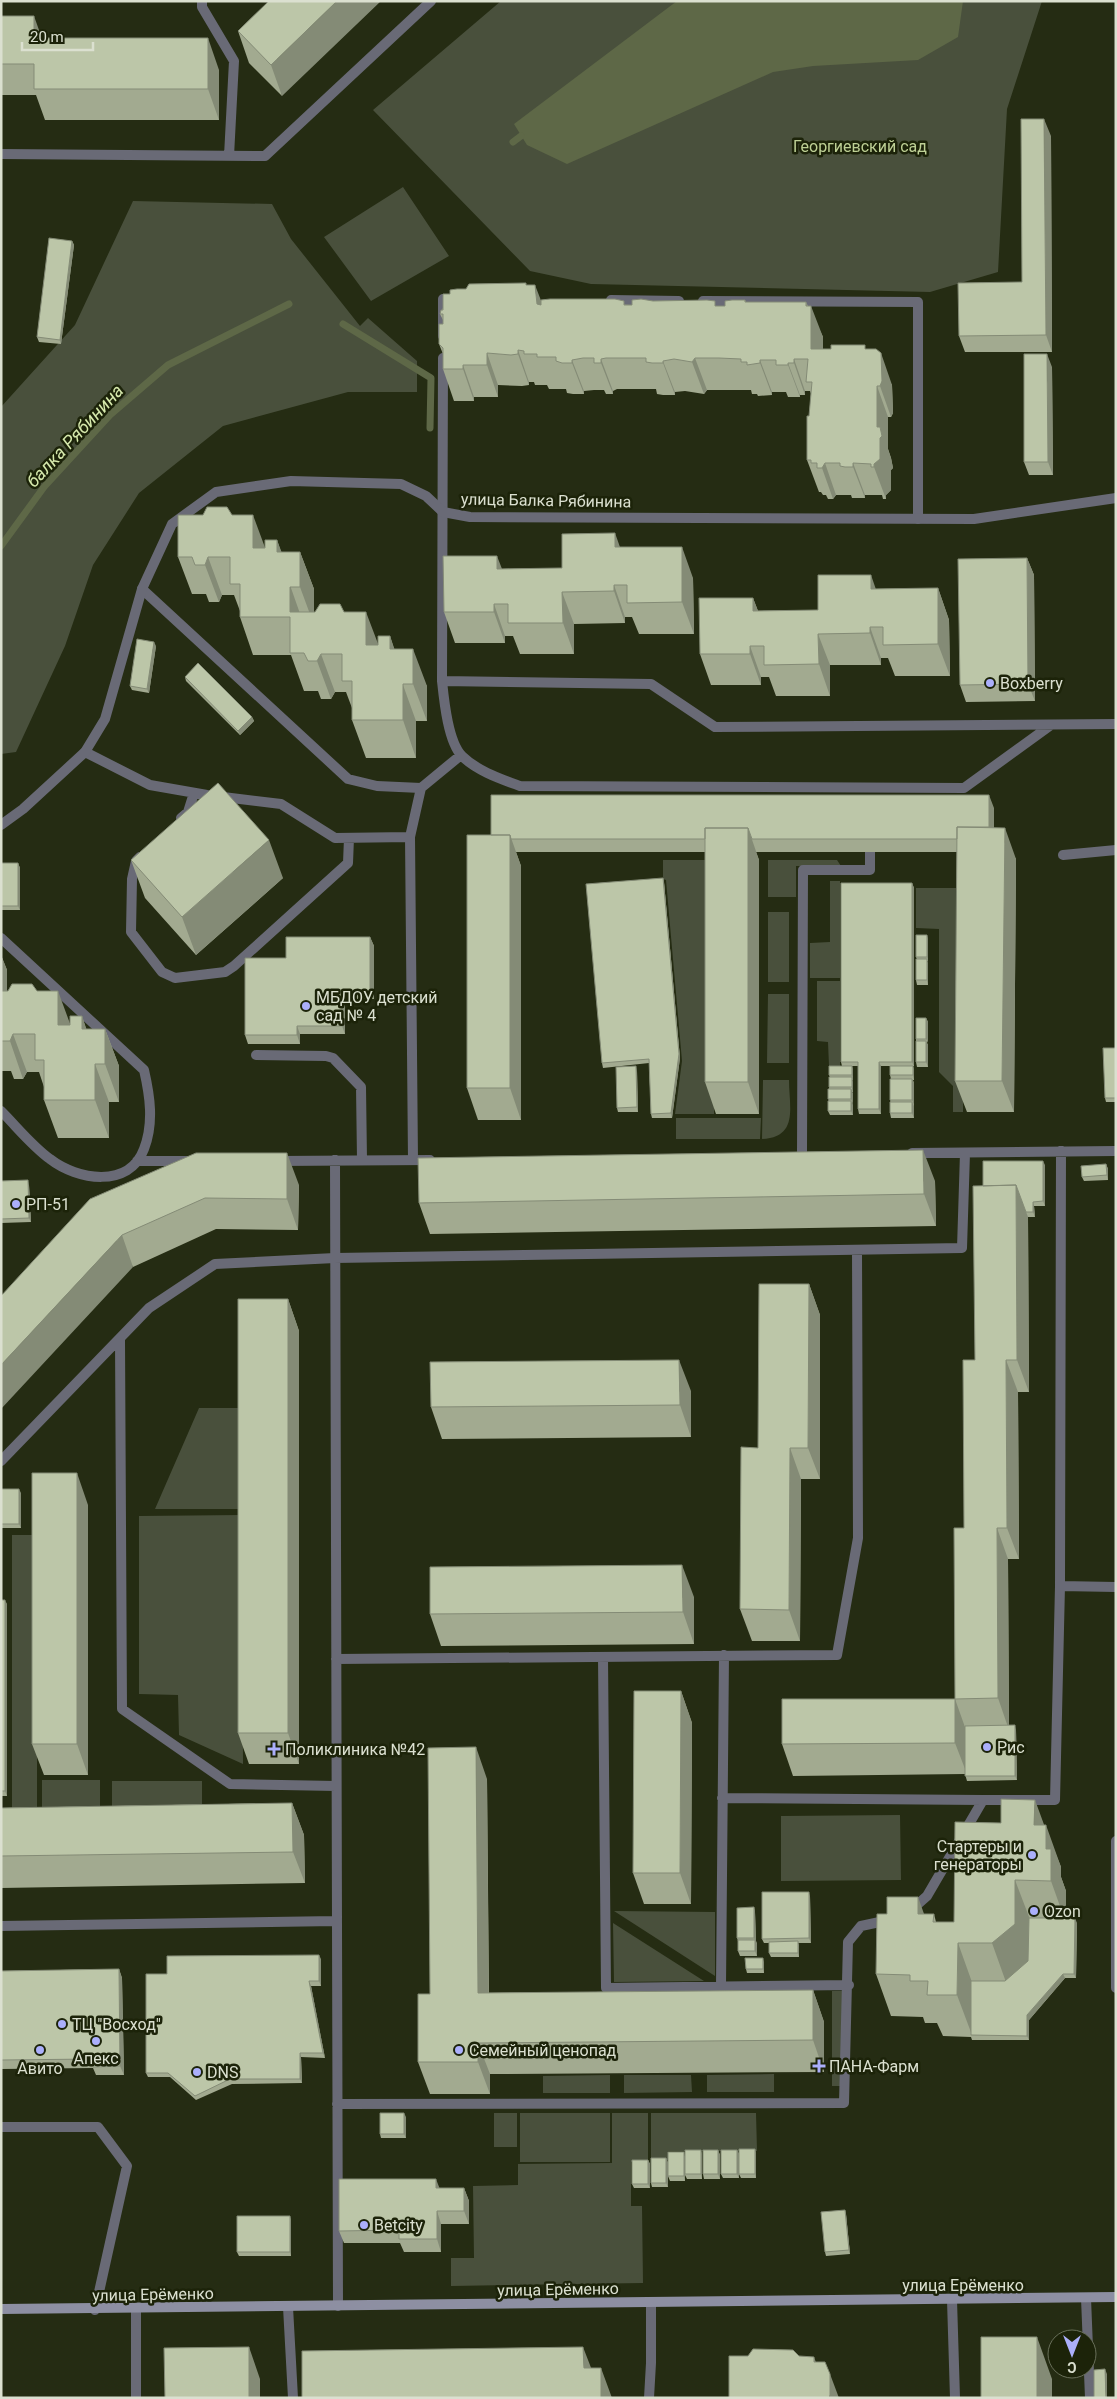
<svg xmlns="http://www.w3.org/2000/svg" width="1117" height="2399" font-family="Roboto,sans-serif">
<rect width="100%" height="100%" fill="#252c13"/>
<path fill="#49503c" d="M501,1H1042L1007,109L998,272L930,292L591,284L530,271L373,110Z
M403,187L449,256L371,301L324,237Z
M133,201L272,204L291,239L360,326L368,318L417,361V392H348L223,426L139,493L93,565L65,646L16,752L1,754V407L75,325Z
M663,860H714V1114H675L682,1061L666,880L663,879Z
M768,860H837L841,866H796V897H768Z
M830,881H840V978H810V943L830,942Z
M916,888H965L963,1112H953V1086L939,1072V929L916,928Z
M768,912H789V982H768Z
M817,981H840V1066H829L828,1042L817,1041Z
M768,994H789V1063H767Z
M763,1080H789C789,1107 799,1137 762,1139Z
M676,1118H761L760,1139H676Z
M199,1408H241V1509H155Z
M242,1515L243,1764L179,1735L178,1695L139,1694V1516Z
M12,1535H37V1811H12Z
M42,1780H100V1811H42Z
M112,1781H202V1811H112Z
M900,1815L901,1880L781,1881V1816Z
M614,1911L715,1912V1976Z
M613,1923L704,1981L614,1982Z
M832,1991H843L840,2086H832Z
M774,2074V2092H707V2075Z
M610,2075V2093H543V2076Z
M624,2075H691L692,2092L624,2093Z
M494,2113H517V2147H494Z
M520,2113H610V2162H520Z
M612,2113H648V2162H631V2206H642L643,2283L451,2286V2258H474L473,2186L518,2185V2164L612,2163Z
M651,2113H756L757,2151H668V2160H651Z"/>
<path fill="#5e6847" d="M677,1H963L958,37L918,60L813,66L773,72L567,164L527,145L514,124Z"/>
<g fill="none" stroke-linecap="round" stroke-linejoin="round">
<path stroke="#5e6847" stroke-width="7" d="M513,142L521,136
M343,324L431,378L430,428
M1,546L44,487L111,414L168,365L289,304"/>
<path stroke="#696a76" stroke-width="10" d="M202,1V7L234,61L229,156
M1,154L265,156L431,1
M611,300L679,301
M703,301L918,302V519
M443,336V299H456
M443,358L442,681C444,700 448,742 462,756C477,771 501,779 520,786L964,788L1051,725
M142,589L348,779L377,786L421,788
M442,681L651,684L715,727L1116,724
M85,752L150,785L207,795L281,804L335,838L410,837
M181,818L188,812L194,793
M1063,855L1116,850
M140,857L136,861L132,879L131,932L162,972L175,978L225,972L234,966L348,863L349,838
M1,938L144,1070C150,1096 154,1123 144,1149C129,1189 77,1180 50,1159C32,1146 17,1127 1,1111
M256,1055L326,1056L333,1058L361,1087L362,1160
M912,1153L1116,1151
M802,1154L803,870H870V852
M335,1160L338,2306
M413,1160L410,837L421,788L461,755
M137,1161H192
M277,1161L430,1160
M120,1340L122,1709L230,1784L336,1786
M1,1461L149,1308L215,1264L335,1258L962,1248L965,1153
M1060,1586L1116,1587
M603,1657L606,1988L849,1985
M336,1659L837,1655L858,1538L857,1250
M722,1798L983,1800
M1116,1841V1988
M910,1911L927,1896L983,1800H1055L1060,1586L1061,1151
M1,1926L336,1921
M721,1986L724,1655
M337,2104L844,2103L848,1942L861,1926L889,1920
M1,2127H98L127,2166L95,2310
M1086,2298L1090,2398
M952,2300L955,2398
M288,2307L293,2398
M649,2398L651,2363V2302"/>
<path stroke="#696a76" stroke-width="10" d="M1,825L23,809L85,752L105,719L142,589L172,524L216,492L291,481L401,484L426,496L443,512L470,517L974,519L1116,498
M136,2398V2309"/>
<path stroke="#8d8fa2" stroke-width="10" d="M1,2309L1116,2297"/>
</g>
<path fill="#a2aa90" d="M269,1L282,96L249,63L238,31Z
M1,16L42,38L219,70V120H45L36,95H1Z
M1051,136L1052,352H965L959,336L1022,282Z
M72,241L74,245L61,344L39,342L37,337Z
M527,285L541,301L632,305L653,301L717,306H725L745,300L746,302H806L823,337V349H867L892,385L893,413L891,417H888V449L891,458L893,468L891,470V490L886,495V499H883L882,495H865V498H852L851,495H836L833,499H828L826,495H823L821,492H819L807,460L811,394L810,391H805V395H800V397H788L786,392H772V395L758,396L757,394H752L751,390H707L704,394L685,391L675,392V395H663L657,394L656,389H617L613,391V394H606L604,390H594L584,391V394H573L567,393L566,389H549L547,385H535L534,382H529V385L522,386L498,385V397H474V401H454L443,369V354L439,344L443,324V320L440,314L450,294L466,289Z
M1052,367L1053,475H1029L1024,462Z
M232,515L265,548L277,540L281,552H300L314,589V612H344L378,645L390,636L394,649L427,686V721H416V758H366L352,720V708L346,692H335L331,699H321L318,691H304L291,655H253L240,617V611L234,595H222L219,602H209L206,594H192L178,557Z
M620,547L693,578L694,634H639L632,617H625V623L574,624V654H520L513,636H505V643H455L444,612L502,569L562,568Z
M1027,558L1034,575L1035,701L966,702L960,685Z
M938,588L949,620L950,676H895L888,658H881V665H830V696H776L769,677H761V685H711L700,654L753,598L758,611L818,610L876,589Z
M156,646L149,693L132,690L130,686Z
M185,677L252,717L254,721L240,735L186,681Z
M994,808V828L1016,859L1014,1112H967L955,1081L957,852H756L759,860V1114H716L705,1082V852H516L521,866V1120H478L467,1088L491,835Z
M131,860L283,878L196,955L145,898Z
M1,863H18L20,868V910H1Z
M663,878L664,882L680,1058L672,1118H652L651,1114L649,1063L603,1068L602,1063Z
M912,883L914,888V1066H913L914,1070V1080H913L914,1083V1118H891L890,1113L891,1079L890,1075V1066H881V1114H859L858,1109V1066H852L853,1070V1080H852L853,1092H852L853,1115H830L828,1111L829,1089L830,1077L829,1075L842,1066L841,1062Z
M927,935L928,940V961H927L928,964V985H917L916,980L917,959L916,957Z
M370,937L374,946V999H345V1034H300V1044H248L245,1035Z
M1,955L7,970V991H37L70,1024L82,1016L86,1029H105L119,1066V1102H109V1138H58L44,1100V1087L39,1072H27L23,1079H14L11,1071H1Z
M926,1018L928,1022L927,1043L928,1045V1067H917L916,1062V1039Z
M1116,1048V1102H1106L1105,1098Z
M637,1071L638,1112H618L617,1108Z
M1106,1164L1108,1169V1180L1084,1181L1082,1177Z
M1045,1165V1206H1034L1035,1217H1028L1029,1392H1018L1019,1559H1008L1009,1725L1016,1730L1017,1780L967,1781L965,1774L793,1776L782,1744L955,1699L975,1360L983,1186Z
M1,1181L29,1185L31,1222L1,1223Z
M935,1181L936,1226L430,1234L419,1203Z
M299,1185L298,1230L216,1229L133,1267L90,1199Z
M809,1284L820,1315V1479H801L800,1641H752L740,1609L758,1448Z
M288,1299L299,1331V1764H249L238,1733Z
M691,1391V1437L442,1439L431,1407Z
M1,1489L21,1493V1528H1Z
M88,1505V1775H44L32,1744Z
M694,1597V1644L441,1646L430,1614Z
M1,1600L7,1604V1796H1Z
M681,1691L692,1723L691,1904H644L633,1873Z
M487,1779L489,1993L813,1990L824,2022V2072L490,2074V2094H430L418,2062L430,1994Z
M292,1803L304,1835L305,1883L1,1888V1808Z
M1001,1823L1044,1825L1061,1867V1877L1066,1891V1918L1077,1923L1076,1978H1065L1029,2020V2040H972L971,2037L943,2036L937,2023H925L923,2017L891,2016L876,1974L924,1914H934L936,1922H954Z
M810,1896L811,1943H798L799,1946V1957H771L769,1953V1943H764L762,1939Z
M754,1907L755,1912L756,1941L757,1944V1956H740L738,1951V1941L737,1938Z
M321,1959V1986H311L325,2058L301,2057L302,2083L232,2084L196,2100L170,2077H148L146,2073L167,1974Z
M764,1962V1973H747L746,1969Z
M119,1969L122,1978L124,2075H96L93,2068L1,2069V1971Z
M406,2117V2138H381L380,2134Z
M755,2149L756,2154V2178H741L739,2174Z
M701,2150L702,2155V2179H687L685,2175V2181H670L668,2176L685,2156Z
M718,2150L720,2155V2179H704L703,2174Z
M737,2150L739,2154V2178H723L721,2174Z
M666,2158L668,2163V2187H652L651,2183Z
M648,2160L650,2164V2188H634L632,2184Z
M440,2188H464L469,2201V2224H441V2252H404L400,2243H344L339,2231Z
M845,2210L846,2214L850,2254L826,2256L825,2252Z
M290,2216L291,2221V2256H239L237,2252Z"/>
<path fill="#848b76" d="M337,1H381L282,96L271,65Z
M34,16L45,47L34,38Z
M208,38L219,70V120L208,89Z
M1044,119L1051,136L1052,352L1046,335Z
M72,241L74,245L61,344L60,340Z
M535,285L547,316L537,304Z
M806,302L811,317V306L823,337V380L811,349Z
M518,350L529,382V385L518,354Z
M487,353L498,385V397L487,365Z
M881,353L892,385L893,413L891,417L880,386Z
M1047,354L1052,367L1053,475L1048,462Z
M695,358L707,390L704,394L692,362Z
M601,359L613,391V394L601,363Z
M794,359L805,391V395L794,363Z
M572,360L584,391V394L572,363Z
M760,360L772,392V395L760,363Z
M663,361L675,392V395L663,363Z
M788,363L800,395V397L788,365Z
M463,365L474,397V401L463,369Z
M877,386L888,417V449L891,458L893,468L891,470V490L886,495V499L874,467L877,427Z
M825,463L836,495L833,499L822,468Z
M853,463L865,495V498L853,467Z
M253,515L267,553L253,548Z
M615,533L626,564L615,547Z
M277,540L291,577V588L304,625L290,612L277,552Z
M682,547L693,578L694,634L682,602Z
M300,552L314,589V625L300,587Z
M497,556L509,587L497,569Z
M208,557L222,595L219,602L205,565Z
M1027,558L1034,575L1035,701L1028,684Z
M871,575L882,607L871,589Z
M614,585L625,617V623L614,591Z
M938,588L949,620L950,676L938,644Z
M562,592L574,624V654L563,623Z
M753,598L765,629L753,611Z
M494,604L505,636V643L494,612Z
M366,612L380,649L366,645Z
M870,627L881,658V665L870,633Z
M818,634L830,665V696L819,664Z
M390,636L403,674V685L416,721V758L403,720L390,649Z
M154,642L156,646L149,693L147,689Z
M750,646L761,677V685L750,654Z
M413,649L427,686V721L413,684Z
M321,654L335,692L331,699L317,661Z
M252,717L254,721L240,735L238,731Z
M989,795L994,808V852L989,839Z
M748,828L759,860V1114L748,1082Z
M1005,828L1016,859L1014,1112L1002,1081Z
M510,835L521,866V1120L510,1088Z
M269,840L283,878L196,955L182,917Z
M18,863L20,868V910L18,906Z
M663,878L664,882L680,1058L672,1118L671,1113Z
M912,883L914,888V1066L912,1062Z
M927,935L928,940V961L927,957Z
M370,937L374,946V999L370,991Z
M1,955L7,970V1005L1,990Z
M927,959L928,964V985L927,980Z
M58,991L72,1029L58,1025Z
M342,991L345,999V1034L342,1026Z
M82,1016L95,1054V1064L109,1102V1138L95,1100L82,1029Z
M926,1018L928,1022V1043L926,1039Z
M297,1026L300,1034V1044L297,1035Z
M105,1029L119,1066V1102L105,1064Z
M13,1034L27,1072L23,1079L10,1041Z
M926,1041L928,1045V1067L926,1062Z
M879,1062L881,1066V1114L879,1109Z
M636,1066L637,1071L638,1112L637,1107Z
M852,1066L853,1070V1080L852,1075Z
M913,1066L914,1070V1080L913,1075Z
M852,1077L853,1082V1092L852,1087Z
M912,1079L914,1083V1105L912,1100Z
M851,1089L853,1093V1104L851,1099Z
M851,1101L853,1105V1115L851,1111Z
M912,1102L914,1106V1118L912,1113Z
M923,1150L935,1181L936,1226L924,1194Z
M287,1153L299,1185L298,1230L287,1199Z
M1043,1161L1045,1165V1206L1043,1201Z
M1106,1164L1108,1169V1180L1107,1175Z
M28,1180L29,1185L31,1222L29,1218Z
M1016,1185L1028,1217L1029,1392L1017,1360Z
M1033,1202L1034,1206L1035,1217L1033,1212Z
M122,1235L133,1267L1,1409V1365Z
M809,1284L820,1315V1479L808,1448Z
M288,1299L299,1331V1764L288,1733Z
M679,1360L691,1391V1437L680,1405Z
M1006,1360L1018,1392L1019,1559L1007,1528Z
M790,1448L801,1479L800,1641L789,1610Z
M77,1473L88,1505V1775L77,1744Z
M19,1489L21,1493V1528L19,1524Z
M997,1528L1008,1559L1009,1730L998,1698Z
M682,1565L694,1597V1644L683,1612Z
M5,1600L7,1604V1796L5,1791Z
M681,1691L692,1723L691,1904L680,1873Z
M955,1699L966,1730L967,1774L955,1743Z
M1015,1725L1016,1730L1017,1780L1015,1776Z
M476,1747L487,1779L489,2024L478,1993Z
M1035,1800L1046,1830V1825L1061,1867V1877L1066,1891V1923L1051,1881L1034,1825Z
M292,1803L304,1835L305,1883L293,1852Z
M1015,1880L1031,1922L1030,1965L1007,1985L992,1943Z
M809,1892L810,1896L811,1943L809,1938Z
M918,1897L933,1939L918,1914Z
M754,1907L755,1912L756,1941L757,1944V1956L755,1951V1941L754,1938Z
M1075,1918L1077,1923L1076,1978L1074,1974Z
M798,1941L799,1946V1957L798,1953Z
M958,1943L973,1985L972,2035L957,1995Z
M319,1955L321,1959V1986L319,1981Z
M763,1958L764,1962V1973L763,1969Z
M119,1969L122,1978L124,2075L120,2066Z
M1063,1974L1065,1978L1029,2020V2040L1027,2036V2015Z
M309,1981L311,1986L325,2058L323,2053Z
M813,1990L824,2022V2072L813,2040Z
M478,2043L490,2074V2094L478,2062Z
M300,2053L301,2057L302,2083L300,2079Z
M404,2113L406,2117V2138L404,2134Z
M755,2149L756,2154V2178L755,2174Z
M701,2150L702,2155V2179L701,2174Z
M718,2150L720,2155V2179L718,2174Z
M737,2150L739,2154V2178L737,2174Z
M684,2152L685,2157V2181L684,2176Z
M666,2158L668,2163V2187L666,2183Z
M648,2160L650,2164V2188L648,2184Z
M436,2179L441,2192L436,2188Z
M464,2188L469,2201V2224L464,2211Z
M845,2210L846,2214L850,2254L849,2250Z
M437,2211L441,2224V2252L437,2239Z
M290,2216L291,2221V2256L290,2252Z
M1037,2337L1052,2379V2398H1037Z
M249,2347L260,2379V2398H249Z
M583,2347L595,2378L584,2368Z
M814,2357L829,2398L830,2374L839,2398H827L814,2362Z
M601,2368L612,2398H601Z
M1105,2369L1107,2374V2398H1106Z"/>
<path fill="#bcc6a8" stroke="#848b76" d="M269,1H337L271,65L238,31Z
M1,16H34V38H208V89H34V64H1Z
M1021,119H1044L1046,335L959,336L958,283L1022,282Z
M49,238L72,241L60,340L37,337Z
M526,283V285H535L537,304L541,305V300L550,299H615L624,301V305H632V300L641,299L653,301L707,300L715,301V306H725V301L732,300H745V302H806V306H811V349H831V345H865V349H876L881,353L882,381L880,386H877V427H880L882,436L880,438V459L874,464V467H871V464L853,463V467H845L840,466V463H825L822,468H817V463H811V460H807V416H809L812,382H806L808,359H794V363H788V365H776V360H760V363L747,365V362H741V359L719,358H695L692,362L674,359L663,361V363H652L646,362V358H606L601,359V363H594V358H583L572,360V363H562L556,361V357H537V354H524V351L518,350V354L511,355L487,353V365H463V369H443V348L439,344V324H443V314H440L441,310H443V294H450V290L457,289H466L469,284Z
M1024,354H1047L1048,462H1024Z
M207,507H227L232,515H253V548H265V540H277V552H300V587H290V612H315L320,604H340L344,612H366V645H378V636H390V649H413V684H403V720H352V681H342V654H321L317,661H308L304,653H290V617H240V584H230V557H208L205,565H195L192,557H178V515H203Z
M615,533V547H682V602L627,603V585H614V591L562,592L563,623H508V604H494V612H444L443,556H497V569L562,568V534Z
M1027,558L1028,684L960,685L958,559Z
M818,575H871V589L938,588V644L883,645V627H870V633L818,634L819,664L764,665V646H750V654H700L699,598H753V611L818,610Z
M137,639L154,642L147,689L130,686Z
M198,663L252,717L238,731L185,677Z
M218,783L269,840L182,917L131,860Z
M491,795H989V827H957V839H752L748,828H705V839H511L510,835H491Z
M957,827L1005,828L1002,1081H955Z
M705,828H748V1082H705Z
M467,835H510V1088H467Z
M1,863H18V906H1Z
M663,878L679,1054L671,1113L651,1114L649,1059L602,1063L586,884Z
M841,883H912V1062H879V1109H858V1062H841Z
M916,935H927V957H916Z
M286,937H370V991H342V1026H297V1035H245V958H286Z
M916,959H927V980H916Z
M12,984H32L37,991H58V1025H70V1016H82V1029H105V1064H95V1100H44V1060H35V1034H13L10,1041H1V991H8Z
M916,1018H926V1039H916Z
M916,1041H926V1062H916Z
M1103,1048H1116V1098H1105Z
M636,1066L637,1107L617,1108L616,1067Z
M829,1066H852V1075H829Z
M890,1066H913V1075H890Z
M829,1077H852V1087H829Z
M890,1079H912V1100H890Z
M828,1089H851V1099H828Z
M828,1101H851V1111H828Z
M890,1102H912V1113H890Z
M923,1150L924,1194L419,1203L418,1158Z
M196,1153H287V1199L205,1198L122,1235L1,1365V1296L90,1199Z
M983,1161H1043V1201L1033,1202V1212H1026L1016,1185L983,1186Z
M1106,1164L1107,1175L1082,1177L1081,1166Z
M28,1180L29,1218L1,1219V1181Z
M1016,1185L1017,1360H1006L1007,1528H997L998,1698L955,1699L954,1528H964L963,1360H975L973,1186Z
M759,1284H809L808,1448H790L789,1610L740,1609L741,1447L758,1448Z
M238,1299H288V1733H238Z
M679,1360L680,1405L431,1407L430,1362Z
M32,1473H77V1744H32Z
M1,1489H19V1524H1Z
M682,1565L683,1612L430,1614V1567Z
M1,1600H5V1791H1Z
M634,1691H681L680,1873H633Z
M782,1699H955V1743L782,1744Z
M1015,1725V1776H965V1726Z
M476,1747L478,1993L813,1990V2040L478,2043V2062H418V1994H430L428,1748Z
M1001,1799L1035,1800L1034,1825H1046V1849H1051V1881L1015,1880V1924L992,1943H958L957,1995H927L928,1981H910V1975L876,1974L877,1914H887V1897H918V1914H934L933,1922H954L955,1822L1001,1823Z
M292,1803L293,1852L1,1856V1808Z
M762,1892H809V1938L762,1939Z
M754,1907V1938H737V1908Z
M1029,1918H1075L1074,1974H1063L1027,2015V2036L971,2035V1981H1005L1028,1961Z
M738,1940H755V1951H738Z
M798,1941V1953H769V1942Z
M319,1955V1981H309L323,2053H300V2079H230L195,2096L168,2073H146V1974H167V1956Z
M745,1958H763V1969H746Z
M119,1969L120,2066L93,2067V2059L1,2060V1971Z
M380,2113H404V2134H380Z
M739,2149H755V2174H739Z
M685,2150H701V2174H685Z
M703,2150H718V2174H703Z
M721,2150H737V2174H721Z
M668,2152H684V2176H668Z
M651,2158H666V2183H651Z
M632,2160H648V2184H632Z
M339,2179H436V2188H464V2211H437V2239H399V2230L339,2231Z
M845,2210L849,2250L825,2252L821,2212Z
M237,2216H290V2252H237Z
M981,2337H1037V2398H981Z
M249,2347V2398H165L164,2348Z
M583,2347L584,2368H601V2398H302V2351Z
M753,2349L793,2350L799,2356L814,2357V2362H825L830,2374V2395L829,2398H729V2356H748Z
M1105,2369L1106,2398H1094V2370Z"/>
<g fill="#abaffb" stroke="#1c2309" stroke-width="2">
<circle cx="990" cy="683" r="5"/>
<circle cx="306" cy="1006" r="5"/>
<circle cx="16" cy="1204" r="5"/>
<circle cx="987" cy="1747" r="5"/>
<path d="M271.5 1741.5h5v5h5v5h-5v5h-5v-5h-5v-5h5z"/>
<circle cx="1032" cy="1855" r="5"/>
<circle cx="1034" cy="1911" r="5"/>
<circle cx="62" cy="2024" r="5"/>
<circle cx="96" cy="2041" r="5"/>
<circle cx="40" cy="2050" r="5"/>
<circle cx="459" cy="2050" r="5"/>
<path d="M816.5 2058.5h5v5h5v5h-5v5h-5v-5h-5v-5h5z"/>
<circle cx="197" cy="2072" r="5"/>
<circle cx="364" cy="2225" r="5"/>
</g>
<g text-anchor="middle" stroke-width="5" stroke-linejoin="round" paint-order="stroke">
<g font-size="16" fill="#bed095" stroke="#1c2309">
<text x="860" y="152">Георгиевский сад</text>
</g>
<g font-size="16" fill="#dbe0d0" stroke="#1c2309">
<text transform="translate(546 500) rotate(1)" y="6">улица Балка Рябинина</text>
<text x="963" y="2291">улица Ерёменко</text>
<text transform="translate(558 2289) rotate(-1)" y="6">улица Ерёменко</text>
<text transform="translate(153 2294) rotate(-1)" y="6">улица Ерёменко</text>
</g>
<g font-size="16" fill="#dbe0d0" stroke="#1c2309" text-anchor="start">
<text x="1000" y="689">Boxberry</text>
<text x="316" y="1003">МБДОУ детский<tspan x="316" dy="18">сад № 4</tspan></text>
<text x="26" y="1210">РП-51</text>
<text x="997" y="1753">Рис</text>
<text x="285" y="1755">Поликлиника №42</text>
<text x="1022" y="1852" text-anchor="end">Стартеры и<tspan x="1022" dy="18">генераторы</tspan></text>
<text x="1044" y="1917">Ozon</text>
<text x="72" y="2030">ТЦ "Восход"</text>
<text x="469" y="2056">Семейный ценопад</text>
<text x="96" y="2064" text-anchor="middle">Апекс</text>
<text x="829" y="2072">ПАНА-Фарм</text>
<text x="40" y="2074" text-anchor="middle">Авито</text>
<text x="207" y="2078">DNS</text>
<text x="374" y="2231">Betcity</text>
</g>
<g font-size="18" font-style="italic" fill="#d6e9ac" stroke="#1c2309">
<text transform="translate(75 436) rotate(-47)" y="6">балка Рябинина</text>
</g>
</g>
<rect width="1117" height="2399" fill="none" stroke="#dbe0d0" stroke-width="5"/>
<g transform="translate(1072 2354) rotate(180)"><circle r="24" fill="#1c2309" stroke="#686f59"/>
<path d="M0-4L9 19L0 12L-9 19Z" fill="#abaffb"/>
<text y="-8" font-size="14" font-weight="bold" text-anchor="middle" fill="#dbe0d0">С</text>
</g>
<path d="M22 42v8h71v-8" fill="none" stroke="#dbe0d0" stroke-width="2.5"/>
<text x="30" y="42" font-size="15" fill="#dbe0d0" stroke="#1c2309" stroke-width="4" paint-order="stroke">20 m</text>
</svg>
